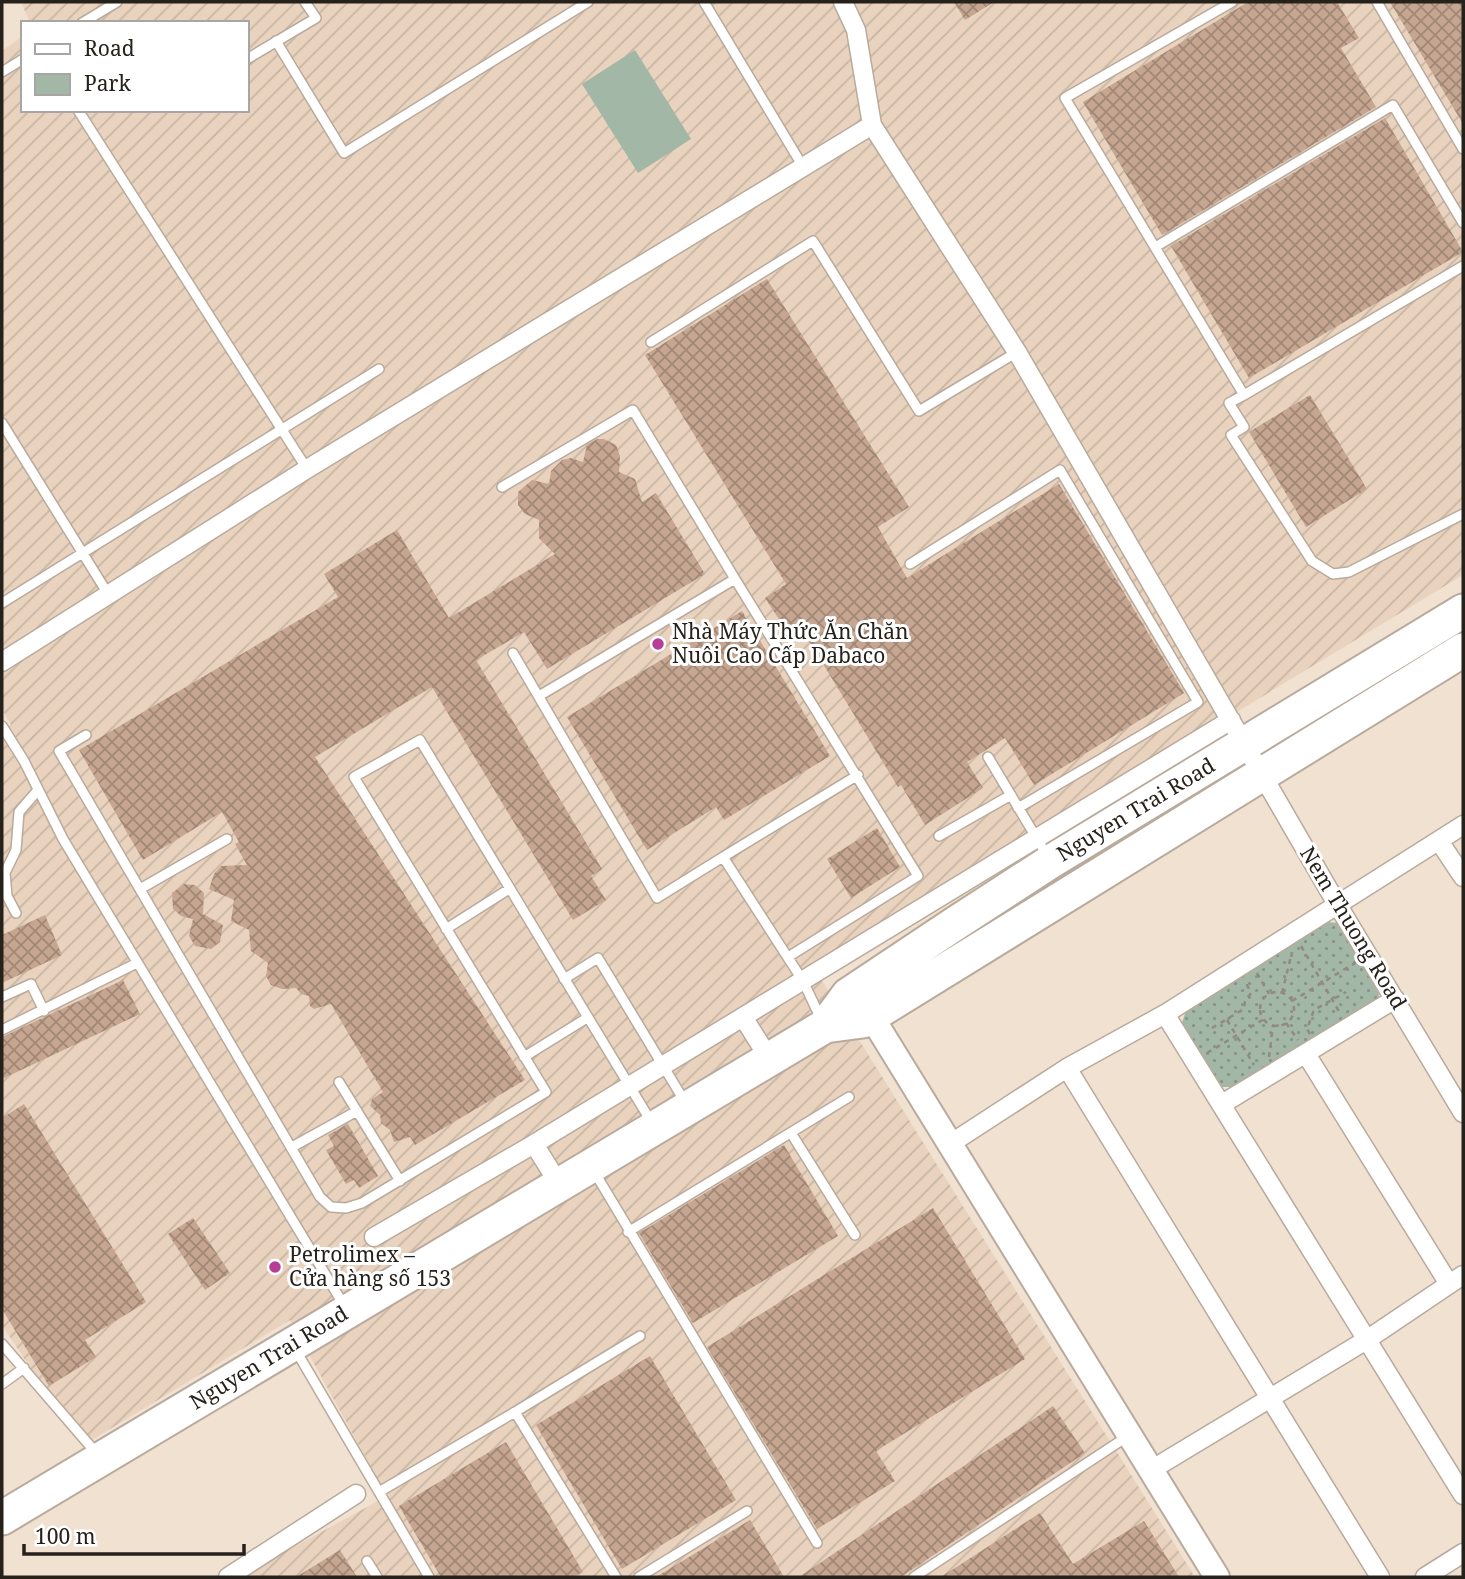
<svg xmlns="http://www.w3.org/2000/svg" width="1465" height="1579" font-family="'Noto Serif',serif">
<defs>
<pattern id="industrial-furrows" width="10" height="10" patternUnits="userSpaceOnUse" patternTransform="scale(1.75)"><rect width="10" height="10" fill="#e9d3be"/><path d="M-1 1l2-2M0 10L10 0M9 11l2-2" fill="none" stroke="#c8b5a3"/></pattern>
<pattern id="green-dots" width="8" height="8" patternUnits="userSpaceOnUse" patternTransform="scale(1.75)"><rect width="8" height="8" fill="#a2b7a6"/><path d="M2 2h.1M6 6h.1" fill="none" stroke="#849486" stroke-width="1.8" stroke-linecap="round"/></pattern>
<pattern id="building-cross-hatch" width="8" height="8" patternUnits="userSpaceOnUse" patternTransform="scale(1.75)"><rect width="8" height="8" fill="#c6a691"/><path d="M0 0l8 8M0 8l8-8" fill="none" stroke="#a18776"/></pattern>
</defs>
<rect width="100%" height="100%" fill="#f1e1d1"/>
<path fill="url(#industrial-furrows)" d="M21,2H1463V575L814,968L1195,1577H239L387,1496L290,1320L82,1446L2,1325V731L11,725L2,709V51L23,36V110H247V23H30Z"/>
<path fill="url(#green-dots)" d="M1327,922L1339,923L1379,994L1377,1004L1238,1087H1220L1182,1023L1187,1007Z"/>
<path fill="#a2b7a6" d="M635,50L691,139L638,173L582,84Z"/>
<path fill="url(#building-cross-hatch)" d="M954,2H994L965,20Z
M1248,2H1337L1359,38L1341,48L1376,107L1162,235L1083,102Z
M1390,2H1463V124Z
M1385,118L1463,252L1249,378L1171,246Z
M767,279L909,507L878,527L907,578L1059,484L1184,693L1034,785L1005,738L967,762L983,788L925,825L901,785L898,787L803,631L792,639L765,598L786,584L645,355Z
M1310,395L1367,489L1306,527L1249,432Z
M597,439H604L616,445L620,456L619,472L635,479L642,502L656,493L705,574L547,669L524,632L476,660L602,869L591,876L606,900L573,920L432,687L315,757L525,1080L415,1145L410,1137L394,1142L390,1130L381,1123L380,1115L370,1106L372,1099L383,1092L331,1004L314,1009L310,1006L309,996L301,994L296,988L282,989L271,985L266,976L268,963L251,951L249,930L231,921L234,900L209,889L214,874L221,866L247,865L235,844L239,842L222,812L143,860L79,750L338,597L324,574L397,530L449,618L555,554L539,538V520L525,514L518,505V492L532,480L549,484L551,471L562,460L571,458L583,462L587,445Z
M742,611L830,756L724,820L716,807L647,850L567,717Z
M877,828L900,867L851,898L827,859Z
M184,884L195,885L204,893L203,914L223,925L220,942L211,949L195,946L189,936L193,919L181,916L173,909L172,893Z
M45,915L62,955L2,983V935Z
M123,980L140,1014L2,1079V1037Z
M24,1104L146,1302L85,1340L96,1357L49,1386L2,1309V1118Z
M348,1124L378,1176L359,1188L354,1180L346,1184L326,1150L334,1146L328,1135Z
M784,1145L838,1236L693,1323L639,1233Z
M933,1208L1025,1359L876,1451L895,1481L817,1529L707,1347Z
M193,1218L230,1273L205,1290L168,1234Z
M650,1356L736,1500L622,1569L536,1425Z
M1053,1406L1085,1453L901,1577H799Z
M506,1442L583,1572L573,1577H441L399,1506Z
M1040,1513L1073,1564L1144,1521L1179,1577H941Z
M750,1520L784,1577H656Z
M340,1550L357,1577H296Z"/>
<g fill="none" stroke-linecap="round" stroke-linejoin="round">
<g stroke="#b9aa9b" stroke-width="12">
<path id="lane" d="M704,2L802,165
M1232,2L1065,98L1244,395L1229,403L1244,427L1231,435L1312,561L1333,574L1349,572L1463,514
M1377,2L1463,149
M82,23L117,2
M276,41L344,153L588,2
M247,59L316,18L305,2
M2,72L23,59
M78,110L307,469
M1157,246L1393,105L1463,223
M651,342L813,241L919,411L1017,352
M1244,395L1463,266
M2,423L108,594
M502,487L633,410L735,579
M910,564L1060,470L1198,702L1018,808
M2,603L379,369
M513,653L657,898L723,857
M539,696L735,579L918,876L788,957
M2,726L24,761L63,839L345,1307
M86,735L59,751L320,1197L331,1207L346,1208L362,1203L546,1092L354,777L420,740L652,1123
M988,757L1048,857
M939,836L1011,795
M140,889L227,839
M16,913L7,896L5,873L16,850L19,812L38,790
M446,929L509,889
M564,979L598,958L685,1102
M2,997L31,984L44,1011
M821,1019L803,981L723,857L858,775
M2,1030L137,963
M524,1057L587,1018
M339,1082L400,1181
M791,1133L855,1235
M292,1147L357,1111
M595,1173L817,1543
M628,1232L849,1097
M2,1344L98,1455
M295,1349L379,1492L515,1412L616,1577
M2,1384L24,1368
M515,1412L640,1336
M379,1492L429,1577
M367,1561L377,1577
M639,1577L747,1511
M914,1577L1128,1436"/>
</g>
<g stroke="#b9aa9b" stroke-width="21">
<path id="street" d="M843,2L856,30L872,125L1017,352L1337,904L1463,1113
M2,662L307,469L872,125
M1439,841L1463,877
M1165,1014L1463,1495
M743,1017L770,1060
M1306,1054L1449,1284
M1067,1068L1380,1577
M1222,1104L1395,999
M950,1144L1067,1068L1165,1014L1463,825
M559,1184L534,1144L1231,720
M374,1237L534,1144
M1151,1470L1368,1339L1463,1275
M228,1577L356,1494
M1425,1577L1463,1553"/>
</g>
<g stroke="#b9aa9b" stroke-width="28">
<path id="secondary" d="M871,1016L1217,1577"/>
</g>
<g stroke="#b9aa9b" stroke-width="37">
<path id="highway" d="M825,1026L848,995L953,925L1050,862L1463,611
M2,1518L825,1026L863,1021L1463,650"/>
</g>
<path stroke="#94897e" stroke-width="2.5" stroke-dasharray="5 5" stroke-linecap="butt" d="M1301,946L1340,1013
M1257,973L1269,994
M1260 1009a17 17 0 1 1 34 0a17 17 0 1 1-34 0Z
M1282,993L1292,952
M1292,1001L1355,963
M1227,1020L1254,1065
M1286,1023L1298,1040
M1212,1028L1244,1009L1245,1001L1251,993L1245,981
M1310,1034L1307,1029L1314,1010L1346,992
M1207,1053L1264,1019
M1269,1057L1273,1025"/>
<use href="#lane" stroke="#fff" stroke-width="9"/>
<use href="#street" stroke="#fff" stroke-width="18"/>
<use href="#secondary" stroke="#fff" stroke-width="24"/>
<use href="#highway" stroke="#fff" stroke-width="33"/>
</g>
<g fill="#b63f95" stroke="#fff" stroke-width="2.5">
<circle cx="658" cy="644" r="7"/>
<circle cx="275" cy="1267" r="7"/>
</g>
<g text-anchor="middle" stroke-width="6" stroke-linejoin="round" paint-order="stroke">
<g font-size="21" fill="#26211b" stroke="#fff" text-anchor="start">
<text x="672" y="639">Nhà Máy Thức Ăn Chăn<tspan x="672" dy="24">Nuôi Cao Cấp Dabaco</tspan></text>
<text x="289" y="1262">Petrolimex –<tspan x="289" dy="24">Cửa hàng số 153</tspan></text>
</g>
<g font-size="21" fill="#26211b" stroke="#fff">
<text transform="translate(1136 810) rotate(-31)" y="7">Nguyen Trai Road</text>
<text transform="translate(1353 928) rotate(59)" y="7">Nem Thuong Road</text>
<text transform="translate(269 1358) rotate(-31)" y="7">Nguyen Trai Road</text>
</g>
</g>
<rect width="1465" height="1579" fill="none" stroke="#26211b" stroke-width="7"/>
<rect x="21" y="21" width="228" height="91" fill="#ffffff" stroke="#a8a6a4" stroke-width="2"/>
<rect x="35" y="44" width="35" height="10" fill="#ffffff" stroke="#a8a6a4" stroke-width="2"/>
<text x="84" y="56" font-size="21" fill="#26211b">Road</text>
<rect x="35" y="74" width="35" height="21" fill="#a2b7a6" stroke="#a8a6a4" stroke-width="2"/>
<text x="84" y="91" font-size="21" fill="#26211b">Park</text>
<path d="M24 1544v10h220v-10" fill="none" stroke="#26211b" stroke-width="3.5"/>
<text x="35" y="1544" font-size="21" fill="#26211b" stroke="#ffffff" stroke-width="5" paint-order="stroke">100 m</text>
</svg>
